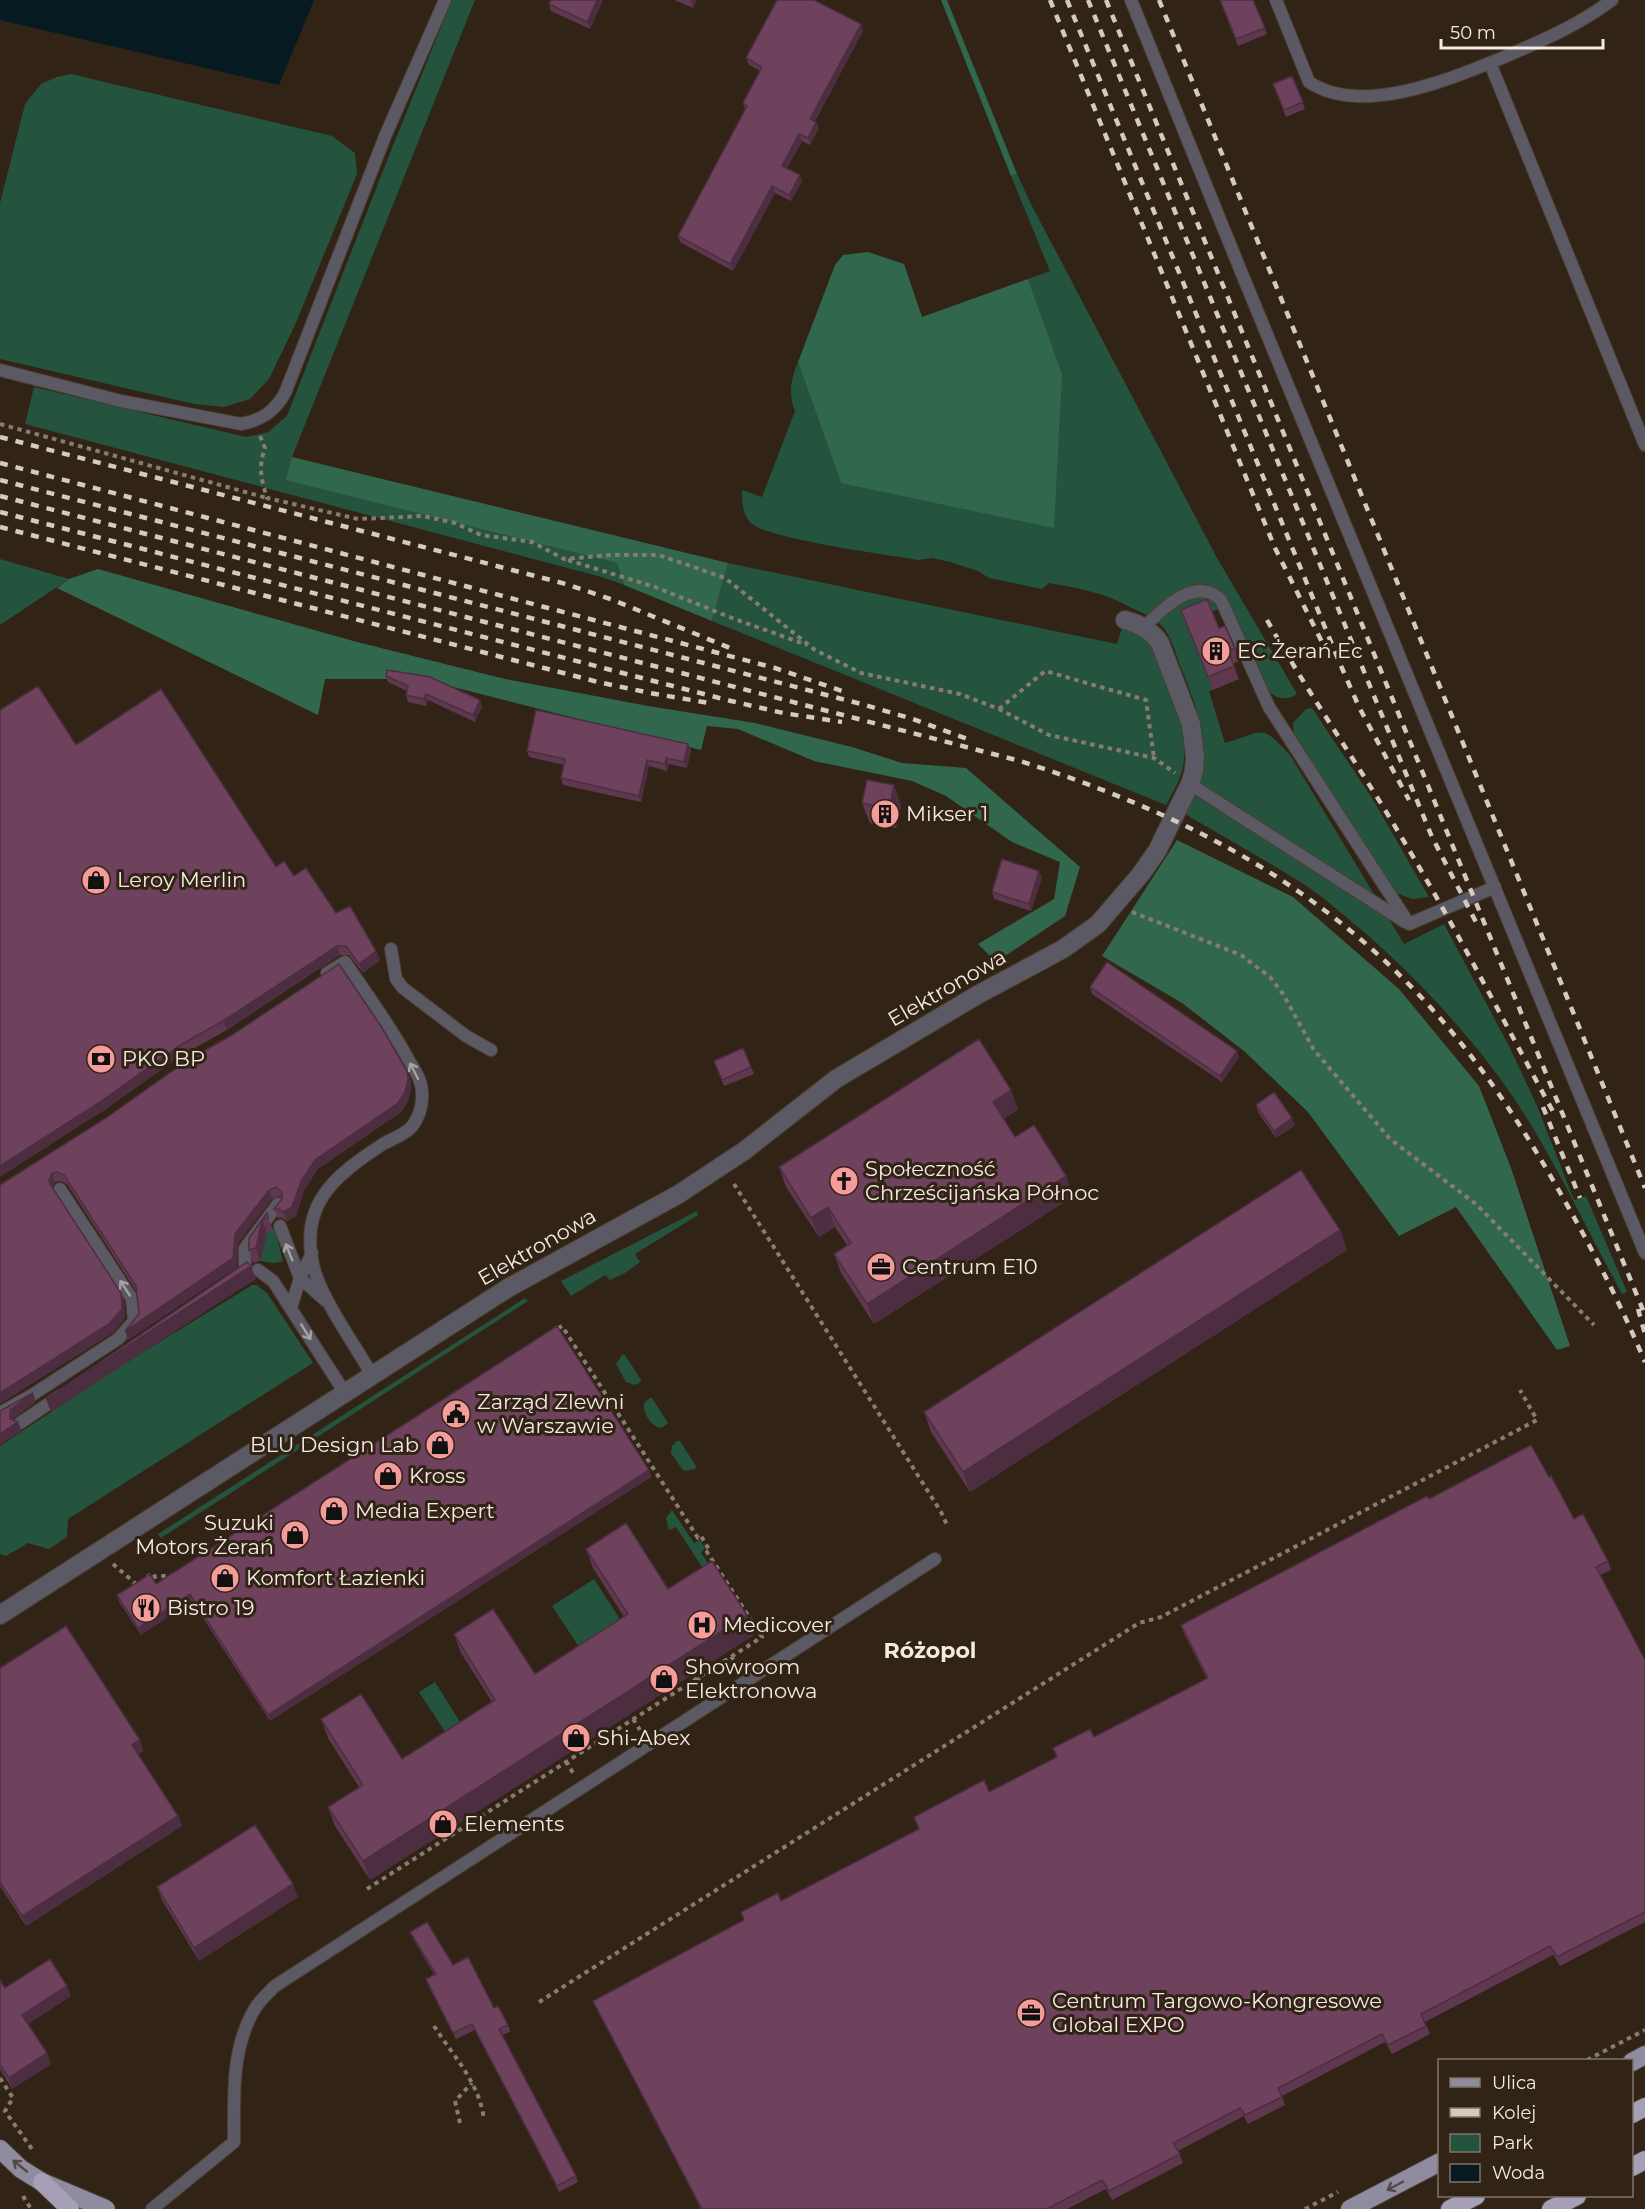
<svg xmlns="http://www.w3.org/2000/svg" width="1645" height="2209" font-family="Montserrat,sans-serif">
<rect width="100%" height="100%" fill="#312315"/>
<path fill="#25543e" d="M452,0H475L292,457L287,480L617,563L624,585L605,578L25,424L34,387L246,437L268,432L287,416L390,153Z
M71,74L332,136L355,153L357,174L295,325L269,379L250,399L224,407L194,404L0,359V203L25,104L41,84L57,77Z
M1017,174L1031,204L1217,558L1297,694C1288,700 1278,700 1270,692L1227,599L1219,602L1220,606L1218,609L1186,623L1213,690L1209,691L1225,743C1264,732 1260,722 1290,755L1404,944L1444,924L1510,1048L1537,1106L1574,1200L1586,1196L1627,1292L1622,1294C1583,1223 1547,1142 1499,1077C1460,1024 1412,974 1363,931C1343,915 1324,897 1302,883C1264,859 1224,837 1185,814C1217,759 1202,720 1180,665C1175,652 1171,634 1160,624C1151,615 1139,612 1128,606C1103,592 1077,588 1049,583L1042,589L989,578L978,571L950,562L932,558L918,560C890,555 764,539 750,522C742,513 742,501 742,490L762,497L795,411C788,394 791,378 798,362L841,483L1062,374L1028,279L1050,271L1011,176Z
M0,559L69,579L0,625Z
M728,563L1117,644L1122,628C1132,631 1140,633 1147,640C1154,648 1157,660 1161,669C1172,697 1187,727 1184,758C1183,776 1175,789 1166,805L712,621Z
M1312,708L1372,798L1429,897L1412,899L1394,892L1294,737L1293,723L1306,709Z
M697,1211L698,1215L635,1254L640,1262L625,1273L610,1280L605,1275L571,1296L561,1281Z
M275,1228L283,1262L272,1263L260,1261L267,1233Z
M252,1285H257L267,1293L313,1363L68,1519L67,1537L49,1549L28,1543L6,1556L0,1554V1446L111,1372Z
M525,1298L528,1301L161,1538L158,1534Z
M622,1355H625L641,1380V1382L635,1385L626,1382L616,1364Z
M650,1398H652L668,1423L662,1428C652,1428 642,1412 644,1403Z
M677,1441H680L696,1466L695,1469L685,1471L682,1469L671,1453L672,1446Z
M672,1510L694,1543L700,1540L705,1548L701,1553L714,1572L708,1576L676,1527L669,1530L666,1518Z
M594,1579L625,1627L583,1653L552,1606Z
M435,1682L465,1730L450,1739L419,1692Z"/>
<path fill="#31684d" d="M941,0H947L1017,174L1011,176Z
M868,252L904,264L922,317L1028,279L1062,374L1054,528L841,483L798,362L835,265L843,255Z
M292,457L728,563L712,621L624,585L617,563L286,480Z
M98,569L357,642L505,679L648,706L755,723L852,747L902,763L966,768L1080,867L1065,916L996,962L978,944L1054,899L1060,862L1012,842L946,796L912,781L814,761L738,729L707,726L701,750L422,679H325L318,715L57,588L69,579Z
M1177,840L1293,897L1399,989L1479,1086L1511,1168L1570,1346L1557,1350L1456,1207L1399,1236L1308,1112L1244,1051L1182,1003L1102,956Z"/>
<path fill="#061b21" d="M0,0H314L279,85L0,20Z"/>
<g fill="none" stroke-linecap="round" stroke-linejoin="round">
<g stroke="#4c3f32" stroke-width="14">
<path id="lane" d="M1131,0L1240,269L1645,1253
M1276,0L1309,82C1362,117 1450,79 1502,58C1541,41 1579,25 1612,0
M1490,63L1645,445
M0,370L121,401L241,424C262,420 274,412 285,393L386,134L445,0
M1144,627C1163,609 1195,575 1221,600L1269,707L1409,924
M1190,784L1405,922
M1409,924L1495,887
M391,949L396,979L403,988L466,1036L491,1050
M327,973L345,962C366,993 389,1024 407,1057C412,1066 419,1075 421,1085C424,1098 421,1114 413,1125C408,1133 392,1139 383,1144C334,1176 296,1206 315,1272C325,1304 355,1345 372,1375
M280,1226L300,1278L326,1301
M258,1270L273,1281L345,1393
M238,1275L245,1271V1248L278,1204
M291,1308L300,1278L312,1253
M0,1413L32,1395L118,1339L134,1321L132,1299L60,1189
M20,1423L60,1396
M152,2209L234,2142C234,2098 231,2050 254,2010C259,2001 268,1993 275,1986L935,1559"/>
</g>
<g stroke="#4c3f32" stroke-width="20">
<path id="street" d="M0,1615L508,1288L679,1194L744,1151L836,1079L979,994L1063,949L1098,924L1141,874L1157,851L1190,784L1194,771L1195,757L1191,724L1160,643C1151,630 1140,624 1125,620"/>
</g>
<g stroke="#4c3f32" stroke-width="20">
<path id="primary" d="M1632,2062L1645,2055
M0,2149L21,2169L42,2182
M1350,2209L1440,2162"/>
</g>
<g stroke="#4c3f32" stroke-width="20">
<path id="highway" d="M1632,2114L1645,2107
M1632,2167L1645,2160
M1450,2209L1476,2196
M1551,2209L1577,2196"/>
</g>
<path stroke="#887c70" stroke-width="4" stroke-dasharray="4.5 4.5" stroke-linecap="butt" d="M0,424L267,498
M260,436L265,448C258,468 261,478 267,498L358,519L423,516L455,523L481,535L532,542L564,559L611,555H659L725,578L815,650L861,673L960,694L999,709L1049,735L1154,758L1175,773
M568,560L655,587L732,618L807,645
M999,709L1045,671L1146,700L1154,758
M1132,912L1241,955L1270,977L1283,994L1314,1050L1390,1139L1476,1204L1594,1325
M734,1184L941,1512L948,1527
M113,1564L136,1584
M147,1577L153,1573L155,1577L173,1575
M731,1656L738,1667
M697,1678L705,1688
M633,1719L640,1730
M566,1761L573,1773
M367,1889L762,1637L707,1552L710,1551L701,1536L698,1538L562,1326L555,1330
M539,2002L1139,1623L1161,1617L1537,1420L1520,1390
M434,2026C453,2056 480,2083 484,2120
M1587,2060L1645,2030
M0,2078L13,2098L5,2111L34,2152
M460,2123L455,2101L472,2083
M23,2196L31,2209
M1305,2209L1338,2192"/>
<use href="#lane" stroke="#5b5963" stroke-width="12"/>
<use href="#street" stroke="#5b5963" stroke-width="18"/>
<use href="#primary" stroke="#908c9f" stroke-width="18"/>
<use href="#highway" stroke="#a5a0b7" stroke-width="18"/>
<path stroke="#d4cac0" stroke-width="4.5" stroke-dasharray="8 8" stroke-linecap="butt" d="M1050,0L1275,548L1323,644
M1067,0L1338,659L1359,707L1409,800
M1088,0L1432,837L1478,926
M1106,0L1645,1315
M1159,0L1645,1188
M0,437L566,584L613,600L730,648
M0,463L775,668L848,693
M0,480L865,705L913,719L970,740
M0,496L1020,761C1111,790 1203,828 1283,881C1410,965 1489,1066 1562,1196C1593,1250 1621,1305 1645,1362
M0,512L731,701L783,713L842,722
M0,527L598,682L650,693L709,703
M1267,620C1308,693 1356,761 1399,833C1455,926 1504,1022 1556,1117
M1543,1107L1580,1198
M1638,1309L1645,1334"/>
<g stroke="#4c3f32" stroke-width="20" stroke-linecap="butt">
<path id="primary-bridge" d="M42,2182L106,2209"/>
</g>
<g stroke="#4c3f32" stroke-width="20" stroke-linecap="butt">
<path id="highway-bridge" d="M42,2182L70,2209"/>
</g>
<use href="#primary-bridge" stroke="#908c9f" stroke-width="18"/>
<use href="#highway-bridge" stroke="#a5a0b7" stroke-width="18"/>
</g>
<path fill="#5f3850" d="M603,0L590,29L551,11L549,4Z
M674,0H696L693,8Z
M1220,0H1253L1267,34L1238,46Z
M861,24L863,31L815,121L819,128L810,145L802,141L787,168L802,181L791,201L775,193L733,271L680,242L678,236L745,110L743,103L760,71L749,65L746,58Z
M1292,76L1305,109L1286,117L1273,84Z
M1181,610L1219,628L1235,648L1239,661L1233,664L1239,679L1213,690Z
M386,676L482,707L475,722L428,700L426,706L408,702L406,695L407,691L388,682Z
M688,744L691,750L687,768L669,764L667,771L649,766L641,802L563,785L561,778L564,765L529,757L527,751Z
M76,745L276,867L294,876L376,951L380,960L363,973L349,955H340L227,1030L182,1055L100,1113Z
M862,803L901,805L896,828L870,823Z
M1042,877L1031,911L994,899L992,892Z
M1090,987L1239,1057L1222,1082L1092,994Z
M716,1067H751L754,1074L724,1086Z
M411,1080V1089L408,1101L401,1112L318,1169L304,1190L296,1216L287,1221L282,1218H278L274,1209L282,1198L280,1196L272,1199L238,1243L237,1267L128,1340L139,1314L136,1291L67,1184L60,1181L55,1182L52,1188L121,1293L124,1302L125,1318L113,1333L0,1185Z
M1256,1105L1295,1125L1276,1138L1258,1112Z
M1018,1109L1004,1119L1015,1137L1074,1196L874,1324L841,1273L834,1254L847,1245L835,1227L819,1237L786,1187L779,1167Z
M267,1213L273,1230L267,1233L260,1261L253,1263L249,1250V1238Z
M1340,1230L1347,1250L970,1492L931,1432L924,1412Z
M649,1470L651,1477L270,1721L192,1601L141,1635L119,1602L117,1595L156,1584Z
M1549,1477L1574,1519L1608,1561L1611,1570L1600,1575L1645,1660V1922L1560,1966L1553,1955L1425,2022L1430,2034L1392,2054L1385,2042L1282,2096L1285,2105L1248,2124L1244,2116L1178,2151L1183,2163L1112,2200L1106,2189L1067,2209H701L597,2009L593,2001L781,1901L1207,1679L1184,1634L1181,1625L1429,1499Z
M586,1549L668,1589L754,1635L370,1880L335,1826L328,1807L359,1787L328,1738L321,1719L402,1759L492,1702L461,1653L454,1634L535,1674L624,1617L593,1568Z
M0,1668L140,1740L143,1751L138,1754L178,1816L182,1826L26,1926L0,1886Z
M157,1887L298,1897L199,1961L162,1900Z
M410,1932L453,1965L494,2008L508,2025L510,2032L502,2035L576,2176L578,2182L559,2192L475,2030L456,2039L428,1985L426,1979L434,1974L413,1939Z
M0,1980L5,1988L71,1996L28,2024L47,2053L51,2064L12,2089L0,2069Z"/>
<path fill="#4d2e41" d="M597,0H603L590,29L587,22Z
M691,0H696L693,8L691,1Z
M861,24L863,31L812,125L810,119Z
M816,122L819,128L810,145L808,138Z
M799,134L802,141L785,172L782,166Z
M800,175L802,181L791,201L789,195Z
M772,186L775,193L733,271L730,264Z
M426,694L428,700L426,706L424,699Z
M480,700L482,707L475,722L473,715Z
M688,744L691,750L687,768L684,762Z
M666,758L669,764L667,771L665,764Z
M647,760L649,766L641,802L639,796Z
M894,785L901,805L896,828L889,809Z
M1039,871L1042,877L1031,911L1029,904Z
M337,946L340,955L227,1030L223,1021Z
M376,951L380,960L363,973L359,964Z
M179,1046L182,1055L100,1113L0,1177V1166Z
M1237,1051L1239,1057L1222,1082L1220,1076Z
M407,1071L411,1080V1089L408,1101L401,1112L318,1169L304,1190L296,1216L287,1221L283,1212L301,1181L315,1160Z
M1011,1090L1018,1109L1000,1121L993,1102Z
M1292,1118L1295,1125L1276,1138L1274,1131Z
M52,1173L55,1182L52,1189L49,1180Z
M1066,1176L1074,1196L874,1324L867,1304Z
M269,1190L272,1199L238,1243L237,1267L128,1340L125,1331L235,1234Z
M828,1207L835,1227L819,1237L811,1218Z
M262,1220L267,1233L260,1261L256,1248Z
M1340,1230L1347,1250L970,1492L963,1472Z
M251,1266L256,1279L51,1412L46,1399Z
M121,1293L124,1302L125,1318L113,1333L0,1404V1393Z
M33,1393L36,1402L13,1419V1425L18,1422L22,1431L0,1445V1434L10,1419V1410Z
M649,1470L651,1477L270,1721L268,1715Z
M190,1594L192,1601L141,1635L138,1628Z
M747,1615L754,1635L370,1880L363,1861Z
M140,1740L143,1751L136,1755L132,1745Z
M178,1816L182,1826L26,1926L22,1916Z
M293,1884L298,1897L199,1961L194,1948Z
M67,1986L71,1996L26,2025L22,2015Z
M47,2053L51,2064L12,2089L9,2078Z"/>
<path fill="#6e415d" stroke="#4d2e41" stroke-width="1.5" d="M551,0H597L587,22L549,4Z
M777,0H814L861,24L810,119L816,122L808,138L799,134L782,166L800,175L789,195L772,186L730,264L678,236L747,106L743,103L762,67L746,58Z
M1220,0H1253L1265,28L1236,39Z
M1292,76L1303,102L1284,110L1273,84Z
M1207,599L1219,628L1225,626L1235,648L1228,651L1234,666L1208,677L1181,610Z
M387,670L430,677L480,700L473,715L426,694L424,699L406,695L408,686L386,676Z
M38,686L76,745L161,689L276,867L284,861L294,876L306,868L336,913L350,906L376,951L359,964L346,946H337L223,1021L179,1046L97,1104L0,1166V710Z
M536,710L688,744L684,762L666,758L665,764L647,760L639,796L561,778L565,759L527,751Z
M867,780L894,785L889,809L862,803Z
M1002,859L1039,871L1029,904L992,892Z
M1107,962L1237,1051L1220,1076L1090,987Z
M339,964L382,1028L407,1071L408,1080L405,1092L398,1103L315,1160L301,1181L292,1207L283,1212L279,1209H274L282,1199V1192L276,1187L269,1190L235,1234L233,1258L125,1331L139,1314L136,1286L64,1175L57,1172L52,1173L49,1180L50,1184L121,1293L122,1309L109,1324L0,1393V1185L106,1118L188,1060L232,1035Z
M979,1039L1011,1090L993,1102L1015,1137L1034,1125L1066,1176L867,1304L834,1254L851,1243L828,1207L811,1218L779,1167Z
M743,1048L751,1067L722,1080L714,1061Z
M1274,1092L1292,1118L1274,1131L1256,1105Z
M1301,1170L1340,1230L963,1472L924,1412Z
M267,1213L268,1217L262,1220L256,1248L249,1250V1238Z
M247,1262L251,1266L46,1399Z
M557,1326L649,1470L268,1715L190,1594L138,1628L117,1595L150,1574L156,1584Z
M33,1393L10,1410V1419L18,1422L0,1434V1411Z
M1531,1445L1549,1477L1551,1476L1574,1519L1583,1514L1608,1561L1596,1567L1645,1660V1912L1557,1957L1550,1946L1421,2014L1426,2026L1388,2045L1382,2034L1278,2088L1282,2097L1245,2115L1240,2108L1173,2143L1180,2154L1109,2191L1102,2180L1047,2209H702L593,2001L744,1920L741,1912L778,1893L781,1901L919,1829L914,1817L984,1780L989,1792L1057,1757L1053,1748L1090,1729L1094,1737L1208,1678L1181,1625L1427,1496L1429,1499Z
M626,1523L668,1589L712,1561L747,1615L363,1861L328,1807L363,1785L321,1719L361,1694L402,1759L495,1700L454,1634L493,1609L535,1674L628,1614L586,1549Z
M66,1626L140,1740L132,1745L178,1816L22,1916L0,1882V1668Z
M255,1825L293,1884L194,1948L157,1887Z
M427,1922L453,1965L468,1957L494,2008L498,2006L508,2025L499,2029L576,2176L557,2186L472,2024L453,2033L426,1979L436,1974L410,1932Z
M50,1959L67,1986L22,2015L47,2053L9,2078L0,2065V1980L5,1988Z"/>
<defs><path id="oneway-shaft" d="M-6 0H5M1.5-3L5.5 0L1.5 3" fill="none" stroke-width="1.6" stroke-linecap="round" stroke-linejoin="round" transform="scale(1.5)"/></defs>
<g stroke="#a8a2a2">
<use href="#oneway-shaft" transform="translate(414 1071) rotate(-117)"/>
<use href="#oneway-shaft" transform="translate(289 1252) rotate(-112)"/>
<use href="#oneway-shaft" transform="translate(125 1288) rotate(-123)"/>
<use href="#oneway-shaft" transform="translate(306 1332) rotate(58)"/>
</g>
<g stroke="#524845">
<use href="#oneway-shaft" transform="translate(20 2166) rotate(-141)"/>
<use href="#oneway-shaft" transform="translate(1395 2186) rotate(152)"/>
</g>
<defs>
<g id="building-disc" transform="scale(1.5)"><circle r="9.5" fill="#f59b99" stroke="#312315"/><path d="M-4-6H4V6H1V3H-1V6H-4ZM-2.5-4.3h1.7v1.8h-1.7ZM.8-4.3h1.7v1.8H.8ZM-2.5-1h1.7V.8h-1.7ZM.8-1h1.7V.8H.8Z" fill="#111"/></g>
<g id="shop-disc" transform="scale(1.5)"><circle r="9.5" fill="#f59b99" stroke="#312315"/><path d="M-5-2.5h2.3a2.7 3.5 0 0 1 5.4 0H5L5.5 6h-11ZM-1.5-2.5h3a1.5 2.3 0 0 0-3 0Z" fill="#111"/></g>
<g id="bank-disc" transform="scale(1.5)"><circle r="9.5" fill="#f59b99" stroke="#312315"/><path d="M-6-4H6V4H-6ZM0-2.3a2.3 2.3 0 1 0 0 4.6a2.3 2.3 0 1 0 0-4.6Z" fill="#111"/></g>
<g id="church-disc" transform="scale(1.5)"><circle r="9.5" fill="#f59b99" stroke="#312315"/><path d="M-1.2-6h2.4v3.5h3.3v2.4h-3.3V6h-2.4V-.1h-3.3v-2.4h3.3Z" fill="#111"/></g>
<g id="office-disc" transform="scale(1.5)"><circle r="9.5" fill="#f59b99" stroke="#312315"/><path d="M-6-3h4V-5.5h4V-3h4V5H-6ZM-1-4.5V-3h2v-1.5ZM-6 0V1H6V0Z" fill="#111"/></g>
<g id="civic-disc" transform="scale(1.5)"><circle r="9.5" fill="#f59b99" stroke="#312315"/><path d="M-.6-6.5H3V-4.5H.6V-3L4-1V1h2V6H-6V1h2V-1L-.6-3ZM-1.2 2.5V6h2.4V2.5Z" fill="#111"/></g>
<g id="restaurant-disc" transform="scale(1.5)"><circle r="9.5" fill="#f59b99" stroke="#312315"/><path d="M-5-6h1v4h1v-4h1v4h1v-4h1v5L-1.5 .5V6h-2V.5L-5-1ZM5-6V6H3V1.5H1.5Q1.5-4 5-6Z" fill="#111"/></g>
<g id="hospital-disc" transform="scale(1.5)"><circle r="9.5" fill="#f59b99" stroke="#312315"/><path d="M-5-5h3v3.5h4V-5h3V5h-3V1.5h-4V5h-3Z" fill="#111"/></g>
</defs>
<g fill-rule="evenodd">
<use href="#building-disc" x="1216" y="651"/>
<use href="#building-disc" x="885" y="814"/>
<use href="#shop-disc" x="96" y="880"/>
<use href="#bank-disc" x="101" y="1059"/>
<use href="#church-disc" x="844" y="1181"/>
<use href="#office-disc" x="881" y="1267"/>
<use href="#civic-disc" x="456" y="1414"/>
<use href="#shop-disc" x="440" y="1445"/>
<use href="#shop-disc" x="388" y="1476"/>
<use href="#shop-disc" x="334" y="1511"/>
<use href="#shop-disc" x="295" y="1535"/>
<use href="#shop-disc" x="225" y="1578"/>
<use href="#restaurant-disc" x="146" y="1608"/>
<use href="#hospital-disc" x="702" y="1625"/>
<use href="#shop-disc" x="664" y="1679"/>
<use href="#shop-disc" x="576" y="1738"/>
<use href="#shop-disc" x="443" y="1824"/>
<use href="#office-disc" x="1031" y="2013"/>
</g>
<g text-anchor="middle" stroke-width="6" stroke-linejoin="round" paint-order="stroke">
<g font-size="21" fill="#f5ebe2" stroke="#312315" text-anchor="start">
<text x="1237" y="658">EC Żerań Ec</text>
<text x="906" y="821">Mikser 1</text>
<text x="117" y="887">Leroy Merlin</text>
<text x="122" y="1066">PKO BP</text>
<text x="865" y="1176">Społeczność<tspan x="865" dy="24">Chrześcijańska Północ</tspan></text>
<text x="902" y="1274">Centrum E10</text>
<text x="477" y="1409">Zarząd Zlewni<tspan x="477" dy="24">w Warszawie</tspan></text>
<text x="419" y="1452" text-anchor="end">BLU Design Lab</text>
<text x="409" y="1483">Kross</text>
<text x="355" y="1518">Media Expert</text>
<text x="274" y="1530" text-anchor="end">Suzuki<tspan x="274" dy="24">Motors Żerań</tspan></text>
<text x="246" y="1585">Komfort Łazienki</text>
<text x="167" y="1615">Bistro 19</text>
<text x="723" y="1632">Medicover</text>
<text x="685" y="1674">Showroom<tspan x="685" dy="24">Elektronowa</tspan></text>
<text x="597" y="1745">Shi-Abex</text>
<text x="464" y="1831">Elements</text>
<text x="1052" y="2008">Centrum Targowo-Kongresowe<tspan x="1052" dy="24">Global EXPO</tspan></text>
</g>
<g font-size="21" fill="#f5ebe2" stroke="#312315">
<text transform="translate(947 988) rotate(-30)" y="7">Elektronowa</text>
<text transform="translate(537 1247) rotate(-30)" y="7">Elektronowa</text>
</g>
<g font-size="22" font-weight="bold" fill="#f5ebe2" stroke="#312315">
<text x="930" y="1658">Różopol</text>
</g>
</g>
<rect x="1438" y="2059" width="195" height="138" fill="#312315" stroke="#7f7367" stroke-width="1.5"/>
<rect x="1450" y="2078" width="30" height="9" fill="#908c9f" stroke="#7f7367" stroke-width="1.5"/>
<text x="1492" y="2089" font-size="18" fill="#f5ebe2">Ulica</text>
<rect x="1450" y="2108" width="30" height="9" fill="#d4cac0" stroke="#7f7367" stroke-width="1.5"/>
<text x="1492" y="2119" font-size="18" fill="#f5ebe2">Kolej</text>
<rect x="1450" y="2134" width="30" height="18" fill="#25543e" stroke="#7f7367" stroke-width="1.5"/>
<text x="1492" y="2149" font-size="18" fill="#f5ebe2">Park</text>
<rect x="1450" y="2164" width="30" height="18" fill="#061b21" stroke="#7f7367" stroke-width="1.5"/>
<text x="1492" y="2179" font-size="18" fill="#f5ebe2">Woda</text>
<path d="M1441 39v9h162v-9" fill="none" stroke="#f5ebe2" stroke-width="3"/>
<text x="1450" y="39" font-size="18" fill="#f5ebe2" stroke="#312315" stroke-width="4.5" paint-order="stroke">50 m</text>
</svg>
